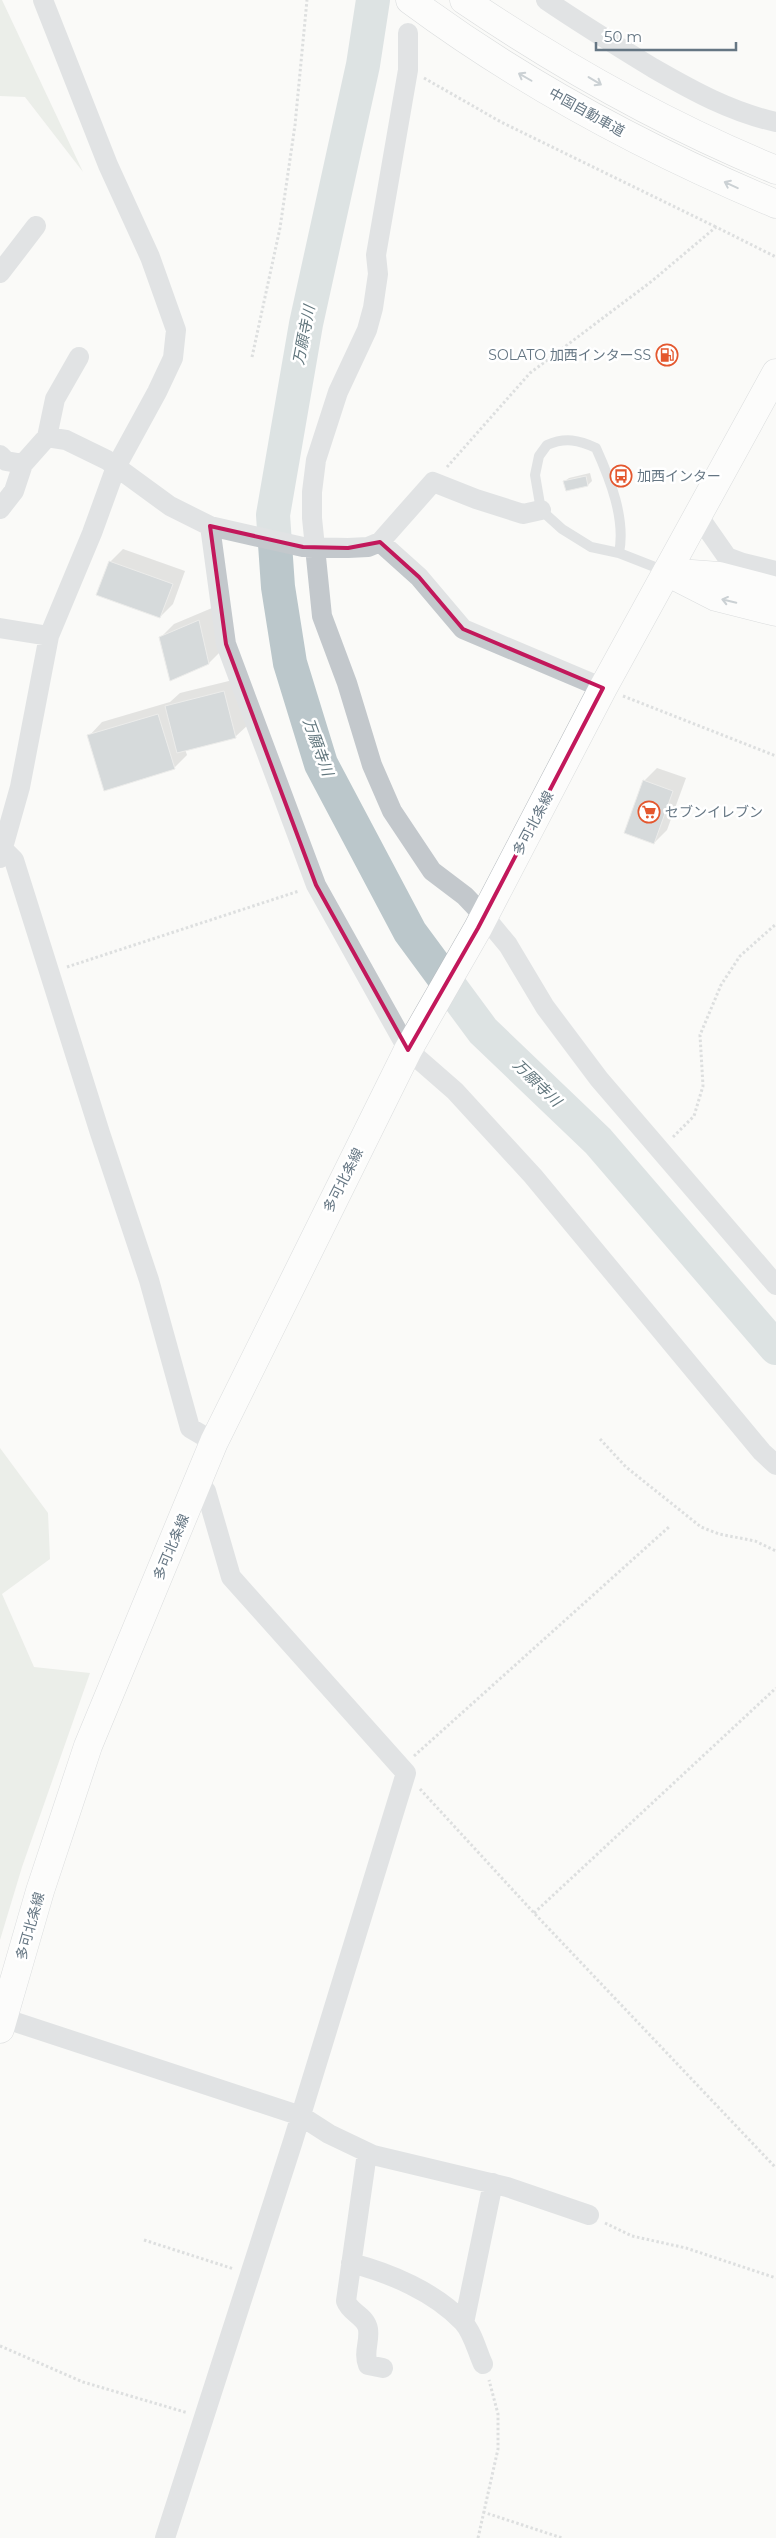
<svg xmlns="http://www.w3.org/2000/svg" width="776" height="2538" font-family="Montserrat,'Noto Sans JP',sans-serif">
<rect width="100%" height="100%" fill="#fafaf8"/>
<path fill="#dadfd7" d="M0,0H2L83,172L25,97L0,96Z
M0,1448L48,1513L50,1559L2,1594L34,1667L90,1673L22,1867L0,1940Z"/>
<path fill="#0003" d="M590,473L592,481L588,485L564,482L569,478Z
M123,549L185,571L173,604L160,617L110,562Z
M212,608L222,650L209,663L161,637L174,624Z
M237,679L249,724L235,737L185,749L187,755L174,768L89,736L102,722L170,702L180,693Z
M657,768L686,778L667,830L654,843L644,781Z"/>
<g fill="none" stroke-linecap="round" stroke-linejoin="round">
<path stroke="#bbc7cb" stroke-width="34" d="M373,0L363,65L306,324L273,515L278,587L290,663L321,764L410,932L483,1031L598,1141L776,1348"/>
</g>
<path fill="#aab3b9" stroke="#dcdcda" d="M586,476L588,486L566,491L563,481Z
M109,561L173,584L160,618L96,595Z
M199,620L209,664L170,681L159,637Z
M224,691L236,738L177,753L165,706Z
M158,714L175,769L104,791L87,735Z
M643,780L673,791L654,844L624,833Z"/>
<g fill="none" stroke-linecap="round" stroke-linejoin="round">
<g stroke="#b5babe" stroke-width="29">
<path id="primary" d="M0,2029L40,1891L88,1746L214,1442L408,1050L478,928L603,688L776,373"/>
</g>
<g stroke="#b4b9bd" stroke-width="29">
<path id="motorway" d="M410,0C522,83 647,150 776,204
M464,0C563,67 666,125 776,170
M667,572L716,597L776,612
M678,573L719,576L776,591"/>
</g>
<path stroke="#bbbfc2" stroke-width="3" stroke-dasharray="2.5 2.5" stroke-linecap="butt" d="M424,78L501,122L716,227
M252,357L280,228L295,125L307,0
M447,467L530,373L652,281L716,227L776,257
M623,696L776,756
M67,967L299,891
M673,1137L694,1116L703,1086L700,1035L721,985L740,956L776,924
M600,1439L626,1467L701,1527L719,1534L755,1541L776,1551
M414,1756L670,1526
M420,1789L534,1913L776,2168
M534,1913L776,1688
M605,2223L632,2236L686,2248L776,2278
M144,2240L234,2269
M0,2346L83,2382L188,2413
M483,2512L562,2538
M478,2538L498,2449V2414L489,2380"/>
<path stroke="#c3c8cc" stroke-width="10" d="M619,553C626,519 610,479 596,448C579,440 565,437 547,445L539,456L535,475L541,510L562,529L591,547L619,553L665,571"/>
<path stroke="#c3c8cc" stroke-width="20" d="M546,0C581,24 617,46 653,68C693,91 731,112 776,122
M408,33V70L376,255L378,274L373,308L367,330L338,392L316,460L312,492V518L322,616L347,683L372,765L392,811L432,871L465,896L484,916L508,945L545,1007L599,1079L776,1285
M0,273L36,226
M47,437L55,399L79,357
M0,455L6,461L23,464
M0,509L14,491L23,464L47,437L66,440L107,460L170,506L210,526L303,547L348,548L368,547L380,542L433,482L476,499L523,514L541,510
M697,514L727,557L743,563L776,571
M210,526L226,644L316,885L408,1050L455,1091L533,1176L762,1452L776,1465
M380,542L419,577L463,629L603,688
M0,628L49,636
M3,849L14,860L100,1133L149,1280L190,1428L214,1442
M0,858L20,787L49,636L92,533L116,467L157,392L173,358L176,330L150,257L108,165L43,0
M3,2018L301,2116L329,2134L373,2155L507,2187L589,2215
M367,2153L346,2301C350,2313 366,2316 368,2329C370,2342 363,2352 368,2365L383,2368
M351,2263C390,2273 435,2292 463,2322C473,2333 477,2351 483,2364
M464,2323L493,2183
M165,2538L293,2141L406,1773L231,1577L206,1491L198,1483"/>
<use href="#primary" stroke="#fff" stroke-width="28"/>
<use href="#motorway" stroke="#fff" stroke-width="28"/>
</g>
<defs><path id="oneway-shaft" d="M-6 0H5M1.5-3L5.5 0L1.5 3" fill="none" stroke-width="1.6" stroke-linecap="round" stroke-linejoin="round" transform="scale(1.25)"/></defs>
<g stroke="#939fa8">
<use href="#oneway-shaft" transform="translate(525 77) rotate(-150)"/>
<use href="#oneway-shaft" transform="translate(595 81) rotate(31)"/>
<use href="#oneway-shaft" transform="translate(731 185) rotate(-155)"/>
<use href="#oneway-shaft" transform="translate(729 601) rotate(-167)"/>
</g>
<path d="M0 0H776V2538H0ZM210,526L303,547L348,548L380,542L419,577L463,629L603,688L478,928L408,1050L316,885L226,644Z" fill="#fafaf8" fill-opacity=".55" fill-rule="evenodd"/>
<path fill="none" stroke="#c2185b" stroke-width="4" stroke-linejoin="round" d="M210,526L303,547L348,548L380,542L419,577L463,629L603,688L478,928L408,1050L316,885L226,644Z"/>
<defs>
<g id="fuel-ring" transform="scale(1.125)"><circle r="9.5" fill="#fff" stroke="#e4572e" stroke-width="1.5"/><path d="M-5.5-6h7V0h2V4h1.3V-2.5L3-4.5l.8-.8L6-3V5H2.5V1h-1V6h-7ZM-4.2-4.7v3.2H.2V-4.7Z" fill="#e4572e"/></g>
<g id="bus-ring" transform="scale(1.125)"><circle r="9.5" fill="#fff" stroke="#e4572e" stroke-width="1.5"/><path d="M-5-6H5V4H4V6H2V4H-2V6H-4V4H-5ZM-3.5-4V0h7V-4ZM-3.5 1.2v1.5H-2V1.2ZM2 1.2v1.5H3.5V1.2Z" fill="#e4572e"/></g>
<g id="supermarket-ring" transform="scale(1.125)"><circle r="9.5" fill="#fff" stroke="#e4572e" stroke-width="1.5"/><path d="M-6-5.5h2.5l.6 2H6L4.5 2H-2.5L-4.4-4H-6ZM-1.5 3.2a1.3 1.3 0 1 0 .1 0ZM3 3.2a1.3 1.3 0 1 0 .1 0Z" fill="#e4572e"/></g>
</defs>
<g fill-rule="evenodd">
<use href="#fuel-ring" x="667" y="355"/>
<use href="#bus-ring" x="621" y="476"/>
<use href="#supermarket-ring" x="649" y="812"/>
</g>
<g text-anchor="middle" stroke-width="5" stroke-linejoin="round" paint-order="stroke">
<g font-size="14" fill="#657683" stroke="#fff">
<text transform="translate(587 112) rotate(29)" y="5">中国自動車道</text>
<text transform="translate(533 823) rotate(-62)" y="5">多可北条線</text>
<text transform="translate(343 1180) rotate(-63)" y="5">多可北条線</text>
<text transform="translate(171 1547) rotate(-67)" y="5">多可北条線</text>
<text transform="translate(30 1926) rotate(-74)" y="5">多可北条線</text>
</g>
<g font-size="14" fill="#657683" stroke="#fff" text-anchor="start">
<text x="651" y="360" text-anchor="end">SOLATO 加西インターSS</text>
<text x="637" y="481">加西インター</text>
<text x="665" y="817">セブンイレブン</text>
</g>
<g font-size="15" font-style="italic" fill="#60757c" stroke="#fff">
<text transform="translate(304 335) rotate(-79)" y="5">万願寺川</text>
<text transform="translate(318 747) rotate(70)" y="5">万願寺川</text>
<text transform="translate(537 1083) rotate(44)" y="5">万願寺川</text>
</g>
</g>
<path d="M596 42v8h140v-8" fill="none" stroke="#657683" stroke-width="2.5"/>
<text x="604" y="42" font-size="15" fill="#657683" stroke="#ffffff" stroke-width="4" paint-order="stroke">50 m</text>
</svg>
